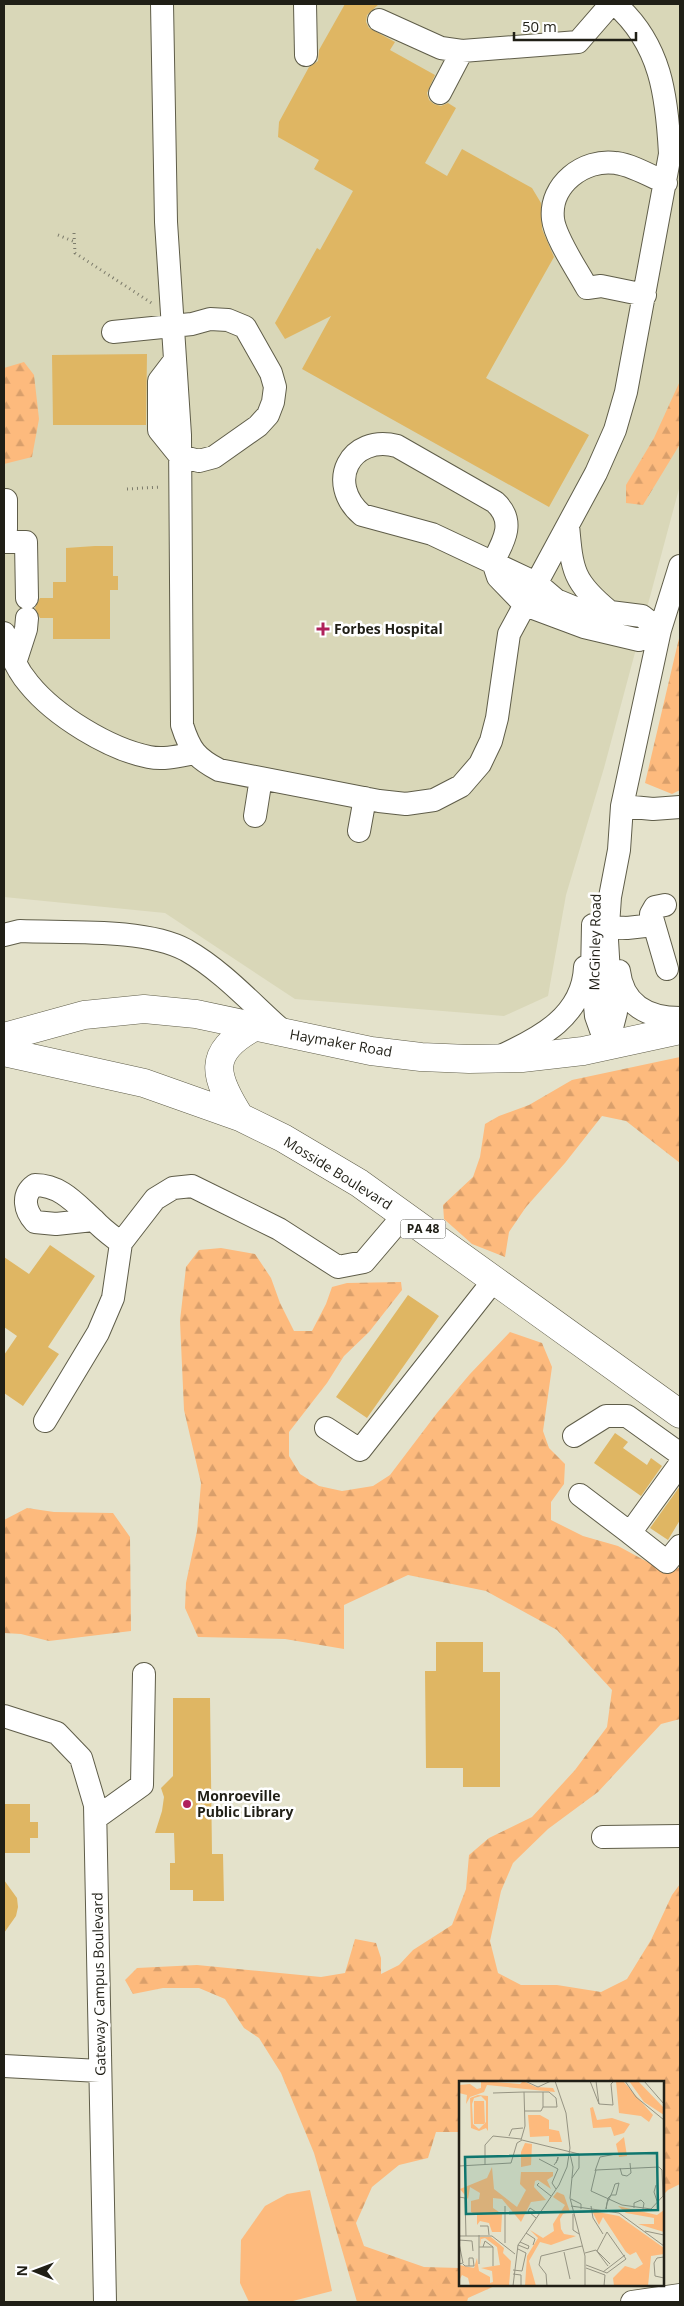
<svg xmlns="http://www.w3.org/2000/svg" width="684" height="2306" font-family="'Open Sans',sans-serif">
<defs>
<pattern id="forest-firs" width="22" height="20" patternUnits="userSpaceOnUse" patternTransform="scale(1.25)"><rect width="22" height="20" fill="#fdba7d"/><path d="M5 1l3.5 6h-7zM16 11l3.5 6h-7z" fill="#d99f6b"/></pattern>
</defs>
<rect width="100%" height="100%" fill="#e4e2cb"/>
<path fill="#d9d7b8" d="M4,4H680V485L604,768L566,895L548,996L504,1016L295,999L165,913L4,897Z"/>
<path fill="#fdba7d" d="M310,2190L332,2291L289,2302H249L240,2283L241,2240L265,2206L287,2194Z"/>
<path fill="url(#forest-firs)" d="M24,362L34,375L39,419L32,457L4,464V368Z
M680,381V444L643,505L626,503V485L654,438Z
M680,634V790L672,794L645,783Z
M680,1057V1163L626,1121L602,1116L565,1163L526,1207L509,1232L505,1257L472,1244L444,1219L443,1205L473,1177L480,1157L485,1124L499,1116L529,1105L572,1080Z
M221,1248L255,1254L271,1278L280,1303L294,1331H312L326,1304L332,1287L347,1283L401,1282L402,1290L369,1332L344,1356L327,1383L289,1432V1456L300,1474L319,1486L342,1491L373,1486L390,1475L437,1413L470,1374L510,1332L542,1343L552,1367L543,1431L549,1448L565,1464L564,1484L551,1502V1520L583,1536L618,1546L668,1573L680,1567V1719L661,1724L598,1792L548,1829L513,1863L501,1891L490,1941L498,1973L521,1985H557L601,1992L627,1979L651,1940L672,1895L680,1884V2184L668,2190L663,2195V2082H460V2132H436L428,2158L399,2165L372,2187L356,2223L364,2246L424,2267L460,2268V2285H497L468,2298L467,2302H357L314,2153L281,2073L259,2038L244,2028L225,1999L199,1988H163L133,1994L125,1980L137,1968L197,1965L321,1977L345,1973L355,1939L376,1943L381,1958V1974L399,1965L413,1950L452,1925L466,1889L469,1855L489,1838L532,1817L575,1770L607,1727L612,1690L557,1630L486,1591L408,1575L344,1605V1649L285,1639L198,1637L185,1608L186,1583L197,1531L201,1483L184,1410L180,1321L186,1267L199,1250Z
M27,1508L54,1512L113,1513L130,1537L131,1631L49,1641L21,1634L4,1633V1520Z"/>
<path fill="#dfb663" d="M345,4H379L367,15L366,22L369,28L395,42L390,50L435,75L427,93L429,100L434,104L441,106L448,103L456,108L425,163L447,176L462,149L532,188L541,203L542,229L554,257L486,378L589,435L549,507L302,369L331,316L285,339L275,323L317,248L320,250L353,191L314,169L319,160L278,137L279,122L309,67L318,61L319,50Z
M147,354L146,425H53L52,355Z
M95,546H113V576H118V590H110V639H53V618H40L35,608L40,598H53V582H66V548Z
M50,1245L95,1276L48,1347L59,1354L23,1406L4,1393V1355L17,1336L4,1327V1257L29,1274Z
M408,1295L439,1316L367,1418L336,1397Z
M615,1433L628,1442L623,1448L647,1465L651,1458L662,1466L641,1496L594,1463Z
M680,1486V1520L668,1540L650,1528Z
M436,1642H483V1672H500V1787H463V1768H426L425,1671H436Z
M173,1698H210L212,1854H223L224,1901H193V1890H170V1863H175L174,1833H155L162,1811L164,1797L161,1788L173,1776Z
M4,1804H30V1822H38V1838H30V1853H4Z
M4,1880L17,1898L18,1907L16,1916L4,1933Z"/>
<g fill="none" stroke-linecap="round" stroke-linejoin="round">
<g stroke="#5f5d49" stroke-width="24">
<path id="minor" d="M162,4L166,222L180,435L182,725C190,750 196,758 219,770L379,801L406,804L434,800L461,786L480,764L491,741L497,718L509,634L596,473L615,430L626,392L670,154C667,96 661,44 615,4
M305,4L306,55
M379,20L441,48L462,51L578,42L611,4
M440,93L462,51
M645,295L601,286L587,288C578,271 555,238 553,219C549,185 584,158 616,163C632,165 651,176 666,183
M113,332L192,324L210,319L228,320L245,327L271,373L275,387L273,402L268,415L258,426L214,457L199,461L180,456L159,430V381L175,360
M568,525C572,571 573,582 610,612
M4,535L6,529V500
M4,542H26L27,598
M536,583L432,534L362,515C325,483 350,434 397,446L495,502C516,521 504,541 493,562L498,577L525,605L584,627L639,640L660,630L642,616L610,612L590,614L556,600L536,583
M4,633C9,652 16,669 29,684C55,716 109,749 149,757C164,760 179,756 194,753
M15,663L26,629L27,618
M622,806L653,809L680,807
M255,816L261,778
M359,831L365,798
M665,905L655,907L651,914L667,969
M593,925L592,975L596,1016L607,1047
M593,926L627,928L654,925
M4,935L20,931C67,933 145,928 186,950C223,971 253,1005 285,1033
M619,971C623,1006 649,1018 680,1018
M607,1047L616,1012L609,974L607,940L610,897L619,850L622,806L660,630L680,566
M501,1056C540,1038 583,1016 585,967
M93,1220L56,1224L35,1222C25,1211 21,1195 35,1185C61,1185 76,1204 94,1220C102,1229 112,1236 121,1243
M45,1421L98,1333L113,1298L121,1243L155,1199L173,1188L192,1186L279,1229L338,1267L364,1262L404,1215
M326,1428L360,1450L494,1280
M574,1436L606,1416H627L680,1454
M680,1464L630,1533L667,1562L680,1546
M580,1495L630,1533
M4,1716L57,1733L81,1758L95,1805L105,2302
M96,1818L142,1785L144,1674
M603,1837L680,1836
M4,2066L100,2071
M632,2302L680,2295"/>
</g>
<g stroke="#5f5d49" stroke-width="29">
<path id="major" d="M4,1037L84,1015L144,1009L196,1014L371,1051L421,1057L469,1059L522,1058L583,1051L680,1030
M4,1052L144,1083L240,1117L283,1138L359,1183L680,1414
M240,1117C214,1076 206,1053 254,1027"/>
</g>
<path stroke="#7c7b6b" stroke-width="3" stroke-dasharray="1 4" stroke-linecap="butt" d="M74,233L75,253L153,304
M58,235L75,242
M127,489L161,487"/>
<use href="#minor" stroke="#fff" stroke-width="22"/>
<use href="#major" stroke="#fff" stroke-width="28"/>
</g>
<g fill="#af215b" stroke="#fff" stroke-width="2">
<path d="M320.5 621.5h5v5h5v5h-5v5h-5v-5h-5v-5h5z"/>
<circle cx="187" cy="1804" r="5"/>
</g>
<g text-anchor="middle" stroke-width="5" stroke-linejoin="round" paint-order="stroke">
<rect fill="#fff" stroke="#63625c" stroke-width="1" x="400.5" y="1219.5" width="45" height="19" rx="4"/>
<g font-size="12" font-weight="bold" fill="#201f16">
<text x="423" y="1233">PA 48</text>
</g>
<g font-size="14" font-weight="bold" fill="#201f16" stroke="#fff" text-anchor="start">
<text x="334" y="634">Forbes Hospital</text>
<text x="197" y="1801">Monroeville<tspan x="197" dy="16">Public Library</tspan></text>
</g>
<g font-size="14" fill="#201f16" stroke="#fff">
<text transform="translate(595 942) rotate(-89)" y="5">McGinley Road</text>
<text transform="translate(341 1043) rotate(10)" y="5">Haymaker Road</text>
<text transform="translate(338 1173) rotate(32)" y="5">Mosside Boulevard</text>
<text transform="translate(99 1984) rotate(-91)" y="5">Gateway Campus Boulevard</text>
</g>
</g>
<g transform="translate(459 2081)">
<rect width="205" height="205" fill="#e4e2cb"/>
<path d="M19,14L29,15V50L27,47L20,50L12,47L11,17ZM22,15L27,20V41L20,48L14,43L13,23L15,17ZM15,20H25L26,43H15ZM69,34H81L90,39V48L100,50L103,61H90V55L71,56Z" fill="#fdba7d" fill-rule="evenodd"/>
<path d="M22,0L61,3L64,0L77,6L94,7L96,11L28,4L25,11L11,16L7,23L8,14L0,12V4L11,3L18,8L22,7ZM157,0H164L194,34L190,41L182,35L160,32ZM170,0H179L205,27V34L185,21ZM134,26L138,39L153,37L171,43L165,52L155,55L152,46L134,47L131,27ZM165,56L168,75L160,76L157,63ZM66,62L73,63L72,84L62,86V71ZM33,86L35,108L58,126L67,109L61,103L62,91H94V95L88,99L92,108L79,99L76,100L75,106L87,119L72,121L62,141L43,118L34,117V127L43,133L42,151H33L30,142L21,140L18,144V134L12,131V120L20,118L21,112L11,106L9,118L1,108L28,97ZM98,111L105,114L111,131L104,133L101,138L102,148L105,153L117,155L92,164L81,161L70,180L77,205H66L68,175L79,157L71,149L84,157L95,150L94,143L106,124L94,116ZM159,125L198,134L205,129V151L179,143H195V137L167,132ZM133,130L160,135L205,167V173L192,175L189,205H155L154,197L166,185L176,188L184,183L177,171L171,174L167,171L144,136L140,144ZM21,156H32L45,167L44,172L52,180L50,205H11L9,197L3,194L0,200V184L15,187L18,177L20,190L31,196V202L34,201L33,190L22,187L41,184L38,166L26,157L22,158V165Z" fill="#fdba7d"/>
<path fill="none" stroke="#969483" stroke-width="1" d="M66,0L79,6L92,0M131,0L140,23M137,0L140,23M166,0L177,16L205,39M185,0L205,23M34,12L65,11M140,23L154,24L152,3L155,0M66,30H82L84,26M50,55L53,48L64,47M62,59L66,45L65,11H90L97,17L98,26H84V11M111,73L114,86L111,117L126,175V205M80,78L99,88L93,102L97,108M26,84V64L34,55L62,58M95,84L98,80L99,78V76L97,82M200,86L203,89L204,115L192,128L163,124L132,110L137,89ZM161,87L163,94L168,95L172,92L171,82M136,90L141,76L157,73M0,101V85L52,82L58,62L63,59L120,73V87L113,97M80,102L78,104L92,115M197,104L195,111L199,123M0,116L6,117L7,155M112,118L122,123V128M112,125L160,132L205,165M132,125L134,137L144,153M175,127V122L182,119L185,122L184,128M147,128L148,122L152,114L154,109L156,103L160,102L157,114H152L149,117L147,128M114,133V149L120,153M77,137L69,130L71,127L80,133M21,145H29L30,154M186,150L205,154M67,152L76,158L74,164M20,154V166H34V185M0,155H33L56,173M0,159L13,160L14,170M0,162L4,182L0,183M46,162V125M59,164L69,168L70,165L61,161M20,166V183M24,166L26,160L34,166M105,171L111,198M126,172L137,169L149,185M205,176L198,177L195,182L196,195L205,197M4,183L6,185H15L14,177H10V185M127,184L148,192L167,178L148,151L138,170L151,183M127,187L146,194L145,205M54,189L63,190L67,172L59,168M144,191L166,174M54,193L62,194V205M54,205L59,164L100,104L108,86L111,67L107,32L96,0M88,205L87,193L80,184L82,175L123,165"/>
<path fill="#0f766e" fill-opacity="0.15" stroke="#0f766e" stroke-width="2.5" d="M198,72L199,129L7,133L6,76Z"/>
<rect width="205" height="205" fill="none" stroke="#201f16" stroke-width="2.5"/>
</g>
<rect width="684" height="2306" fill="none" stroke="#201f16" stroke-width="10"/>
<g transform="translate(35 2271) rotate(271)" stroke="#ffffff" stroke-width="4" paint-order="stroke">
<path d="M0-4L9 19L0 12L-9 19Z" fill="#201f16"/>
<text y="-8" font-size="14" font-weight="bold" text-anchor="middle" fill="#201f16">N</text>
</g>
<path d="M514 32v8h122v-8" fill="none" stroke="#201f16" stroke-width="2.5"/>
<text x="522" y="32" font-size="15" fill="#201f16" stroke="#ffffff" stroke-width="4" paint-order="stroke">50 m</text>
</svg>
